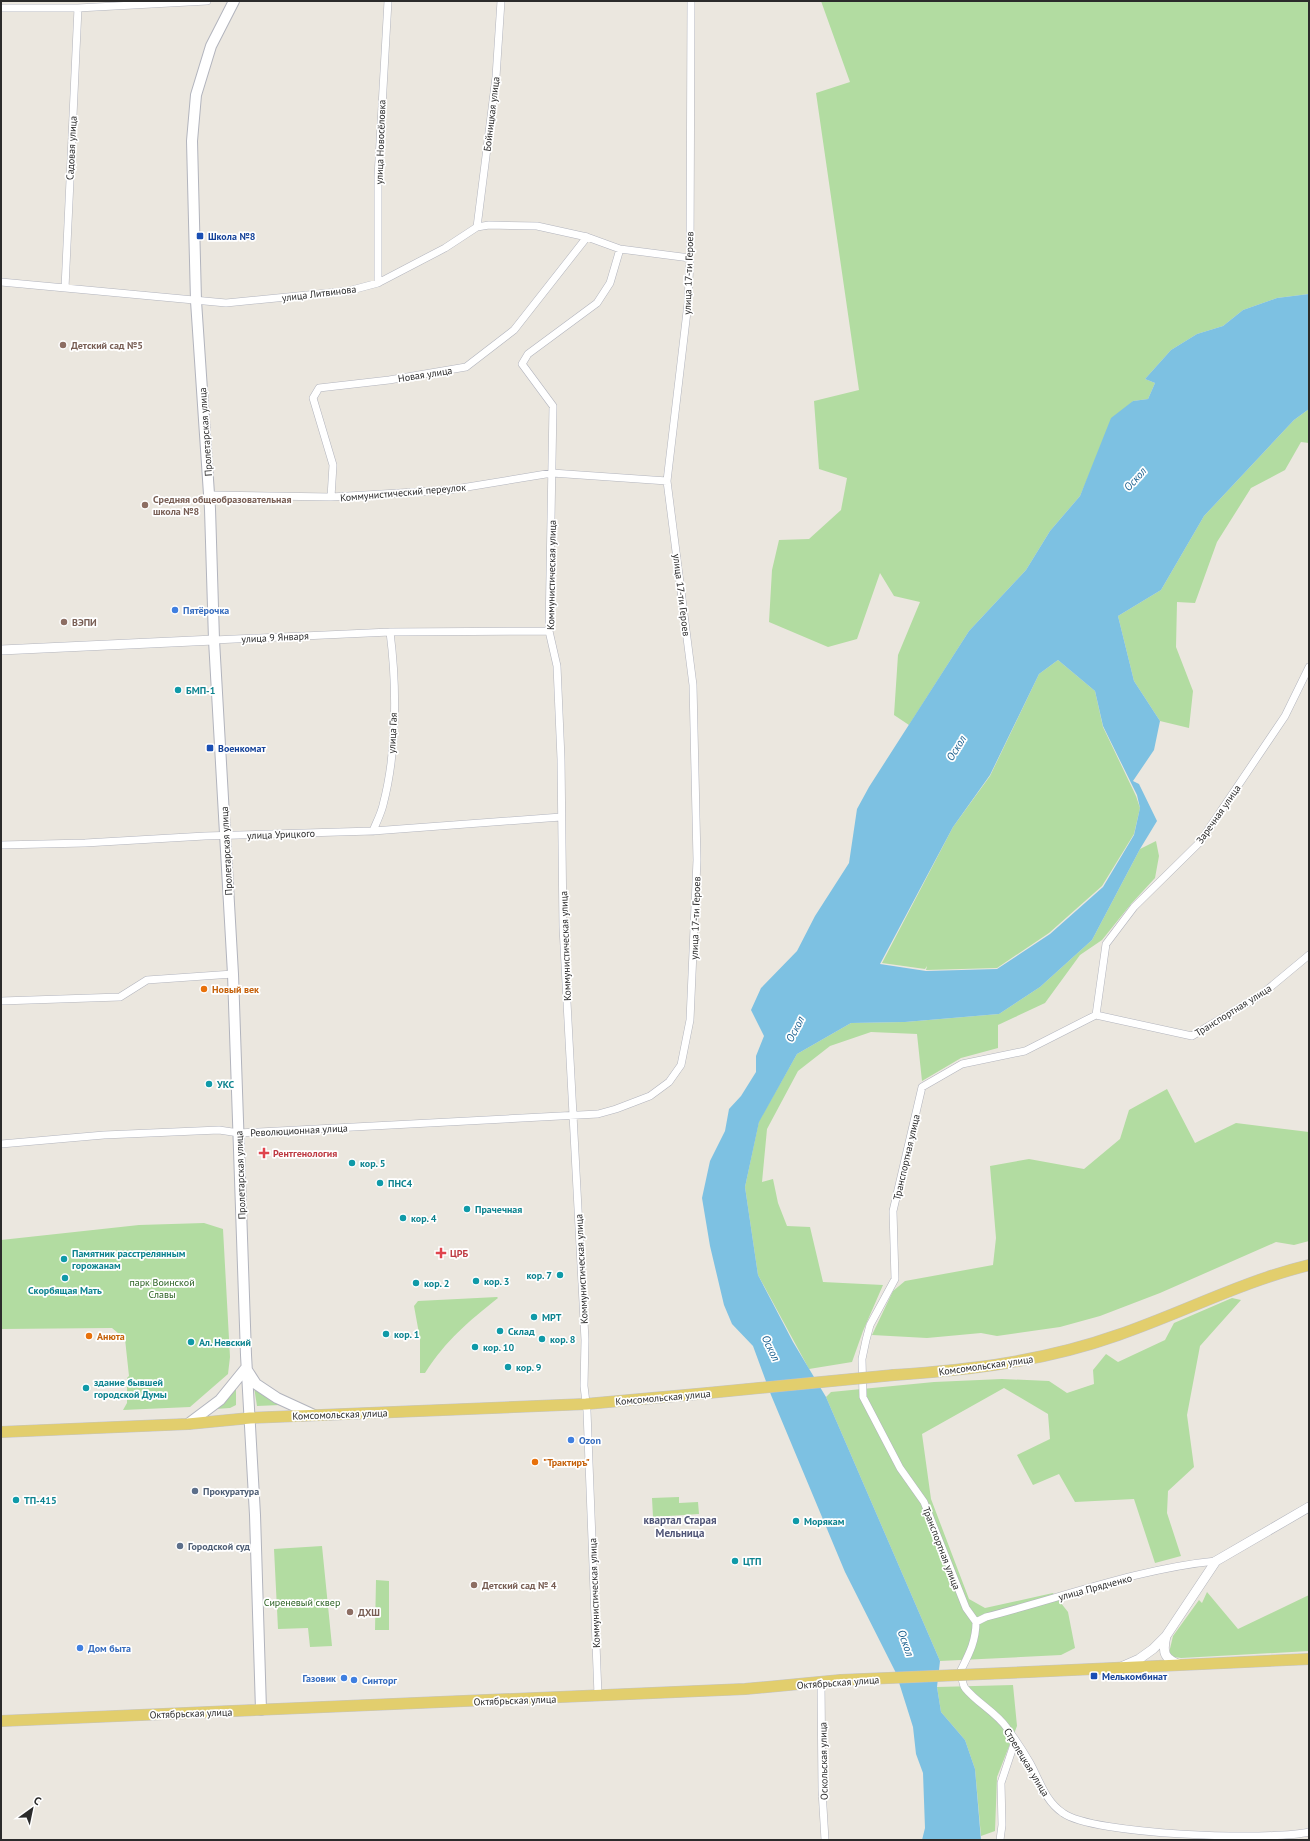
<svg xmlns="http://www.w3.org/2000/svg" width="1310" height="1841" font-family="'PT Sans',sans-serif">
<rect width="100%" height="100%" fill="#ebe7df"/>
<path fill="#b2dca1" d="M821,1H1309V294L1277,298L1243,310L1223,326L1197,334L1171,350L1145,379L1155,383L1148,399L1133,401L1095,461L1080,496L1050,531L1026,570L969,631L909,725L894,715L898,655L920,602L894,596L880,573L857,639L828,647L769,622L772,570L779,540L809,539L841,510L847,478L819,469L814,401L859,390L816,93L850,82Z
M1309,409V443L1301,442L1285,470L1251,488L1217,542L1195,603L1177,602L1176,647L1193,691L1189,728L1160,721L1134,681L1118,616L1161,590L1204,516L1294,420Z
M1058,660L1095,691L1103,727L1136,796L1140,808L1134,834L1102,886L1049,933L997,968L926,970L927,966L925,969L882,963L953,827L990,776L1039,674Z
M1156,841L1159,856L1155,878L1131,904L1102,940L1080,955L1045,1003L998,1025V1048L961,1058L922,1081L917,1034L871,1032L830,1046L798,1071L767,1129L762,1182L773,1179L778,1203L787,1226L810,1227L823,1282L883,1285L863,1331L852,1362L809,1369L758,1275L745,1187L759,1121L797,1054L851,1023L905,1022L999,1014L1040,987L1092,940L1140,849Z
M1167,1089L1195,1143L1236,1123L1309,1132V1241L1294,1245L1276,1242L1160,1293L1100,1316L1060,1327L997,1336L981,1333L927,1338L872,1335L893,1291L905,1281L993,1265L996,1238L990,1166L1029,1159L1084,1169L1120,1139L1129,1110Z
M204,1223L223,1229L230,1357L228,1374L190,1407L123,1410L127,1403V1378L129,1376L125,1339L112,1328L1,1329V1240L139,1225Z
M497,1297L498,1298C467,1323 447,1339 425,1373H420V1339L414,1306L418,1301Z
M1232,1298L1241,1300L1200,1346L1187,1415L1194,1467L1168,1491L1167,1513L1181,1556L1155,1563L1134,1499L1075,1502L1059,1474L1033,1485L1017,1455L1050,1439L1048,1414L1004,1388L922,1434L931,1499L969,1599L985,1608L1053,1593L1068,1612L1075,1648L1061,1655L940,1661L826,1397L831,1392L934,1382L1002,1379L1049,1381L1067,1393L1094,1384L1093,1370L1106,1354L1118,1362L1165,1340L1174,1323Z
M236,1387V1405L230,1408L215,1409Z
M254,1387L281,1404L280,1405L257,1406Z
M679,1497V1503L698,1502L699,1514L653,1517L652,1498Z
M322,1546L332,1646L310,1647L308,1628L278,1629L274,1549Z
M376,1580L389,1581V1630H375Z
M1207,1592L1238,1629L1309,1595V1651L1181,1658L1174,1657L1169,1653L1173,1636L1199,1600L1202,1603Z
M1013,1685L1017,1726L997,1777L995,1831L981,1836L975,1769L965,1740L941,1712L937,1687Z"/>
<path fill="#7dc1e2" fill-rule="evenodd" d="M1309,294V409L1294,420L1204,516L1161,590L1118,616L1134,681L1160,721L1154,750L1133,781L1139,784L1157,821L1140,849L1092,940L1040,987L999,1014L905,1022L851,1023L797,1054L759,1122L745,1187L758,1275L793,1342L826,1397L940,1661L937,1687L941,1712L965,1740L975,1769L981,1840H922L925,1828L923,1773L916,1754L913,1727L896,1673L845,1572L771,1395L753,1346L732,1324L724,1305L710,1246L702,1198L710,1161L725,1131L729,1109L741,1096L756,1072V1056L764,1036L751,1010L761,988L797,951L815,916L849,863L857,809L869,787L969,631L1026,570L1050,531L1080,496L1111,418L1133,401L1148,399L1155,383L1145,379L1171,350L1197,334L1223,326L1243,310L1277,298ZM1058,660L1095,691L1103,726L1137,795L1140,808L1134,835L1103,887L1050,934L997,969L926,971L880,964L953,827L990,775L1039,674Z"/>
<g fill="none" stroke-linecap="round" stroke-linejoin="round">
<g stroke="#b2b4bd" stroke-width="8">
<path id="minor" d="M1,8H78L207,1
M477,227L496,77L501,1
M1,282L226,303L348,291L378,283L445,248L477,227L489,225L537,226L587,237L620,249L690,258
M378,283V177L388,1
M65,288L78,8
M209,495L331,497L449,490L552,473L667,481
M331,497L333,465L313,398L319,388L389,380L466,367L514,330L587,237
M214,640L390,632L549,631
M373,831C376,823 381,814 383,805C397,752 397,687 390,632
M1,845L85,843L205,836L373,831L561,817
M1,1001L120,997L147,980L233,974
M1096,1015L1106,944L1134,907L1200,842L1285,716L1309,667
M1,1144L104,1135L219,1130L239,1133L598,1114L616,1109L650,1096L669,1082L681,1065L690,1020L697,860L693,685L667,481L688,303L690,258L691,1
M976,1622L966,1608L924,1502L900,1468L863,1397L862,1359L866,1340L870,1325L895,1279L893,1211L922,1087L962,1064L1025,1051L1096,1015L1192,1036L1262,994L1309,955
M976,1622C976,1641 969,1654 961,1670C962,1676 962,1684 965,1688C977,1703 996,1712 1007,1728C1015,1739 1023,1751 1030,1763C1040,1781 1045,1801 1063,1813C1093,1835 1271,1841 1309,1832
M976,1622L986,1617C1060,1598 1141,1568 1216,1561
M821,1683L822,1790L825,1840
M598,1695L587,1411L584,1386L585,1340L563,927L561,759L557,666L549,631L553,406L522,364L528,354L597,303L610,283L620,249
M1000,1840L1002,1825L1001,1783L1015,1741"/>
</g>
<g stroke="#b2b4bd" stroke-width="10">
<path id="tertiary" d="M1,650L214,640
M1166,1636C1162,1653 1164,1659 1181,1665
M1123,1666L1139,1659L1153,1649L1166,1636L1216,1561L1309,1507"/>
</g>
<g stroke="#b2b4bd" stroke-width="12">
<path id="secondary" d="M234,1L211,46L196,95L192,141L196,301L210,509L214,640L233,974L246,1355L255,1515L261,1710
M247,1370L256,1384L277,1398L314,1415
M188,1424L220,1400L246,1368"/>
</g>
<g stroke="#c4c4c4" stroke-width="12">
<path id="primary" d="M894,1375C970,1370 1045,1361 1118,1335C1182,1313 1243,1281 1309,1265
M1,1432L188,1424L250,1418L586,1404L708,1393
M1028,1672L1309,1659
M1,1721L745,1689L841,1680"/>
</g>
<use href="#minor" stroke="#fff" stroke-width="7"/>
<use href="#tertiary" stroke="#fff" stroke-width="9"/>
<use href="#secondary" stroke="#fff" stroke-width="10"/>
<use href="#primary" stroke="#e2ce6d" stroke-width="11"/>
<g stroke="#c4c4c4" stroke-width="12" stroke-linecap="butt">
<path id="primary-bridge" d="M708,1393L894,1375
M841,1680L1028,1672"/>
</g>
<use href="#primary-bridge" stroke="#e2ce6d" stroke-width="11"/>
</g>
<g fill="#1a4fb4" stroke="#fff" stroke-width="1.5">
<rect x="196" y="232" width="8" height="8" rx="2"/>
<rect x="206" y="744" width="8" height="8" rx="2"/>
<rect x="1090" y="1672" width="8" height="8" rx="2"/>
</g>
<g fill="#8d6e63" stroke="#fff" stroke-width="1.5">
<circle cx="63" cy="345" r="4"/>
<circle cx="145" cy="505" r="4"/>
<circle cx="64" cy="622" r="4"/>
<circle cx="474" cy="1585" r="4"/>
<circle cx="350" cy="1612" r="4"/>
</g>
<g fill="#3f7fe0" stroke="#fff" stroke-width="1.5">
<circle cx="175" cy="610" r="4"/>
<circle cx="571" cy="1440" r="4"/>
<circle cx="80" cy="1648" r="4"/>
<circle cx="344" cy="1678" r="4"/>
<circle cx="354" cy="1680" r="4"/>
</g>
<g fill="#0f9aa8" stroke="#fff" stroke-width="1.5">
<circle cx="178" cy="690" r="4"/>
<circle cx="209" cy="1084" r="4"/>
<circle cx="352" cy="1163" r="4"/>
<circle cx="380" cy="1183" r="4"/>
<circle cx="467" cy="1209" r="4"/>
<circle cx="403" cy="1218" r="4"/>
<circle cx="64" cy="1259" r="4"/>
<circle cx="560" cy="1275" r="4"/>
<circle cx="65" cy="1278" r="4"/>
<circle cx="476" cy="1281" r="4"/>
<circle cx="416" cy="1283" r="4"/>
<circle cx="534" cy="1317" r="4"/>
<circle cx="500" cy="1331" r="4"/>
<circle cx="386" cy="1334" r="4"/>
<circle cx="542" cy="1339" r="4"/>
<circle cx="191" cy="1342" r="4"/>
<circle cx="475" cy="1347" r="4"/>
<circle cx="508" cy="1367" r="4"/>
<circle cx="86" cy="1388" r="4"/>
<circle cx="16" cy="1500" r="4"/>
<circle cx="796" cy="1521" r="4"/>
<circle cx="735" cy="1561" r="4"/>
</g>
<g fill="#e8710a" stroke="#fff" stroke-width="1.5">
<circle cx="204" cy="989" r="4"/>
<circle cx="89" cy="1336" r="4"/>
<circle cx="535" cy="1462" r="4"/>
</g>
<g fill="#e0444e" stroke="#fff" stroke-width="1.5">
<path d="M262 1147h4v4h4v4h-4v4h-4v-4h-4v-4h4z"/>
<path d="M439 1247h4v4h4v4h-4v4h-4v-4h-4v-4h4z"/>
</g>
<g fill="#5c6f8a" stroke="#fff" stroke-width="1.5">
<circle cx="195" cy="1491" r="4"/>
<circle cx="180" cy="1546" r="4"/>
</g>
<g text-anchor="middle" stroke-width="3.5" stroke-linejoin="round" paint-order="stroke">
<g font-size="10" fill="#2b2b2b" stroke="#fff">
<text transform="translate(491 114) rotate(-83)" y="4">Бойницкая улица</text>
<text transform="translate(380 142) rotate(-88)" y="4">улица Новосёловка</text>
<text transform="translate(71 148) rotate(-87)" y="4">Садовая улица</text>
<text transform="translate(688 273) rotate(-88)" y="4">улица 17-ти Героев</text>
<text transform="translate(319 293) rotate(-7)" y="4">улица Литвинова</text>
<text transform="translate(425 374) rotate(-9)" y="4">Новая улица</text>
<text transform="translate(205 432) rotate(-94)" y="4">Пролетарская улица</text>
<text transform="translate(403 492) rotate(-5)" y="4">Коммунистический переулок</text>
<text transform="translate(551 575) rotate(-89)" y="4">Коммунистическая улица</text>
<text transform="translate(682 595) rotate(83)" y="4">улица 17-ти Героев</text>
<text transform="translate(275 637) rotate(-3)" y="4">улица 9 Января</text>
<text transform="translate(392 733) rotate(-87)" y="4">улица Гая</text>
<text transform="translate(1218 814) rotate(-55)" y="4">Заречная улица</text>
<text transform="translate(281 834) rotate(-2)" y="4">улица Урицкого</text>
<text transform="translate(226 851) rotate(-93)" y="4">Пролетарская улица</text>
<text transform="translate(695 918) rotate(-88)" y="4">улица 17-ти Героев</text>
<text transform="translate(565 946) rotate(-92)" y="4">Коммунистическая улица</text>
<text transform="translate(1233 1010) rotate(-32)" y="4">Транспортная улица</text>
<text transform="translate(299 1130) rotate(-3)" y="4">Революционная улица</text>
<text transform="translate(906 1157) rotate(-77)" y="4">Транспортная улица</text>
<text transform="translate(240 1175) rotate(-92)" y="4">Пролетарская улица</text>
<text transform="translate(581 1269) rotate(-93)" y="4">Коммунистическая улица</text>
<text transform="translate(986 1365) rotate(-8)" y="4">Комсомольская улица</text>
<text transform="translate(663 1397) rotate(-5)" y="4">Комсомольская улица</text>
<text transform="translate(340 1414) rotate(-2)" y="4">Комсомольская улица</text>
<text transform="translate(942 1548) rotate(69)" y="4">Транспортная улица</text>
<text transform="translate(1095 1587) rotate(-15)" y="4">улица Прядченко</text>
<text transform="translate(594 1593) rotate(-92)" y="4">Коммунистическая улица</text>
<text transform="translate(838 1682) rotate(-4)" y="4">Октябрьская улица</text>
<text transform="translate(515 1700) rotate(-2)" y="4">Октябрьская улица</text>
<text transform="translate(191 1713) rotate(-2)" y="4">Октябрьская улица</text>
<text transform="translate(823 1761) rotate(-91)" y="4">Оскольская улица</text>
<text transform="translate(1027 1762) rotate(59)" y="4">Стрелецкая улица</text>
</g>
<g font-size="10" font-weight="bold" fill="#164399" stroke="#fff" text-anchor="start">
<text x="208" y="240">Школа №8</text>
<text x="218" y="752">Военкомат</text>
<text x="1102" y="1680">Мелькомбинат</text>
</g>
<g font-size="10" font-weight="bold" fill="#785e54" stroke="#fff" text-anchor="start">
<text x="71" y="349">Детский сад №5</text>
<text x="153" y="503">Средняя общеобразовательная<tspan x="153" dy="12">школа №8</tspan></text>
<text x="72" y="626">ВЭПИ</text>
<text x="482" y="1589">Детский сад № 4</text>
<text x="358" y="1616">ДХШ</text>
</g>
<g font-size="10" font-weight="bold" fill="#366cbe" stroke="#fff" text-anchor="start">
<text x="183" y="614">Пятёрочка</text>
<text x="579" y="1444">Ozon</text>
<text x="88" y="1652">Дом быта</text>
<text x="336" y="1682" text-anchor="end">Газовик</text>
<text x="362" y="1684">Синторг</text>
</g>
<g font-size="10" font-weight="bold" fill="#0d838f" stroke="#fff" text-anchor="start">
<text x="186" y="694">БМП-1</text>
<text x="217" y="1088">УКС</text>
<text x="360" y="1167">кор. 5</text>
<text x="388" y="1187">ПНС4</text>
<text x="475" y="1213">Прачечная</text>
<text x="411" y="1222">кор. 4</text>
<text x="72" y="1257">Памятник расстрелянным<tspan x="72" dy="12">горожанам</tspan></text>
<text x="552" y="1279" text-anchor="end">кор. 7</text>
<text x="484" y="1285">кор. 3</text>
<text x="424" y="1287">кор. 2</text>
<text x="65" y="1294" text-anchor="middle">Скорбящая Мать</text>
<text x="542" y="1321">МРТ</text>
<text x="508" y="1335">Склад</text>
<text x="394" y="1338">кор. 1</text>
<text x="550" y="1343">кор. 8</text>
<text x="199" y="1346">Ал. Невский</text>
<text x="483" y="1351">кор. 10</text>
<text x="516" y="1371">кор. 9</text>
<text x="94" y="1386">здание бывшей<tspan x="94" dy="12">городской Думы</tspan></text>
<text x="24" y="1504">ТП-415</text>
<text x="804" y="1525">Морякам</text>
<text x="743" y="1565">ЦТП</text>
</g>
<g font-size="10" font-weight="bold" fill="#c56008" stroke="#fff" text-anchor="start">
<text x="212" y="993">Новый век</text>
<text x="97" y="1340">Анюта</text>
<text x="543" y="1466">"Трактиръ"</text>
</g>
<g font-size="10" font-weight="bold" fill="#be3a42" stroke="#fff" text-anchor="start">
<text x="273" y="1157">Рентгенология</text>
<text x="450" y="1257">ЦРБ</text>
</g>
<g font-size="10" fill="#2b6122" stroke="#fff">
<text x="162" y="1286">парк Воинской<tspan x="162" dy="12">Славы</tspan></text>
<text x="302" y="1606">Сиреневый сквер</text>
</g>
<g font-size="10" font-weight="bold" fill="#4e5e75" stroke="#fff" text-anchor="start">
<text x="203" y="1495">Прокуратура</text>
<text x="188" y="1550">Городской суд</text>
</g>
<g font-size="11" font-style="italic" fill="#1b608f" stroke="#fff">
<text transform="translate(1135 479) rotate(-48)" y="4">Оскол</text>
<text transform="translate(956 748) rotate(-58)" y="4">Оскол</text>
<text transform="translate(795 1029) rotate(-63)" y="4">Оскол</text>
<text transform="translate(771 1348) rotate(64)" y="4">Оскол</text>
<text transform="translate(906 1643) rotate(70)" y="4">Оскол</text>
</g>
<g font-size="11" font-weight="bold" fill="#505577" stroke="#fff">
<text x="680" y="1524">квартал Старая<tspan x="680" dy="13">Мельница</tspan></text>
</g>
</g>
<rect width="1310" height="1841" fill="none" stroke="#2b2b2b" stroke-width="4"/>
<g transform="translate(32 1809) rotate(33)" stroke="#ffffff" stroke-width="3" paint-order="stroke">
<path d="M0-3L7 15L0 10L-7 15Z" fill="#2b2b2b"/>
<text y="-6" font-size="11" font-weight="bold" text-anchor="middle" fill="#2b2b2b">С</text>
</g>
</svg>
